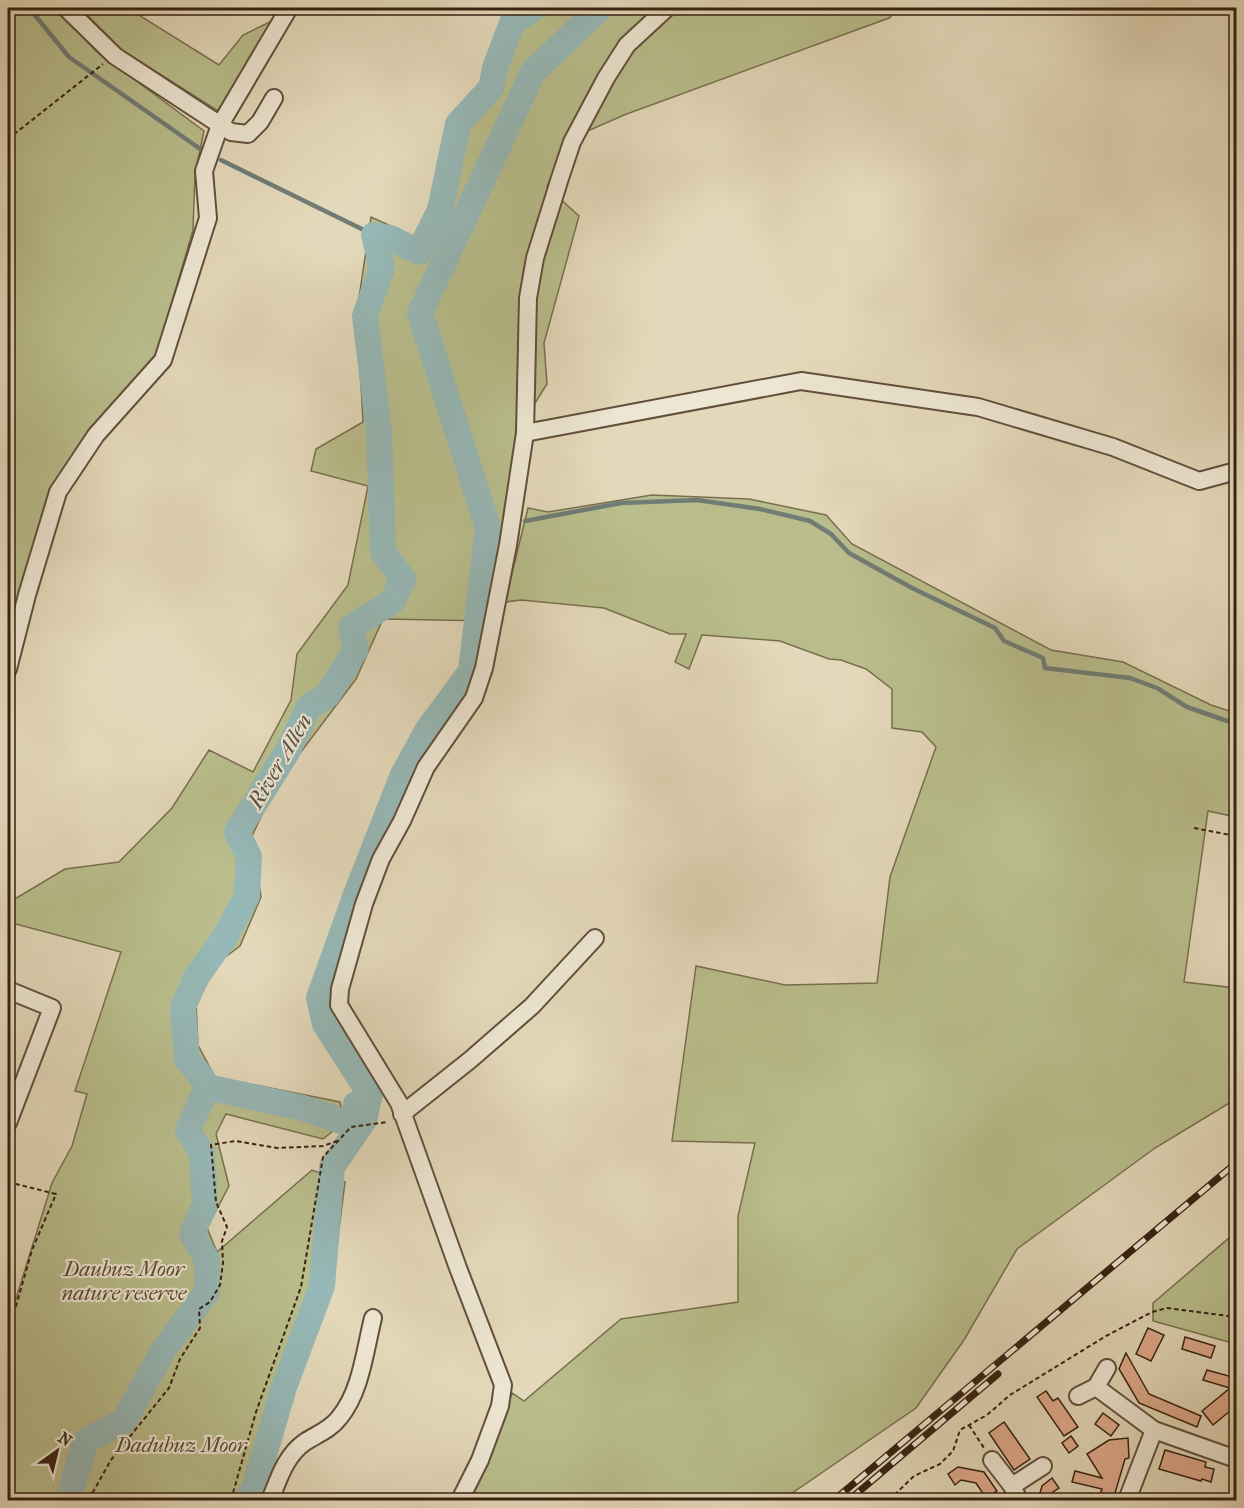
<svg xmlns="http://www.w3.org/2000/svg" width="1244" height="1508" font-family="'IM FELL French Canon',serif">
<rect width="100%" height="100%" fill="#e3d8b9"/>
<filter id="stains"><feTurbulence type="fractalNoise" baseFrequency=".00333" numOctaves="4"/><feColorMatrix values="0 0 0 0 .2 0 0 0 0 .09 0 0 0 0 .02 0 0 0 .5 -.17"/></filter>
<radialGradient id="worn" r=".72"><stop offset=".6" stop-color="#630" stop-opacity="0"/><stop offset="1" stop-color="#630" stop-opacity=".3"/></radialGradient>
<path fill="#b9bd8c" stroke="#786f4e" stroke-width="1.5" d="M8,8H55L96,51L204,131L195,174L193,230L157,353L84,440L49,493L8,635Z
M80,8H132L137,14L219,65L243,35L272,21L218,111L122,50Z
M511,8H900L889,18L624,115L565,141L547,187L579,216L544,343L547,384L517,432L488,621L383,619L356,679L276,785L252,836L261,897L240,946L220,961L196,1002L198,1045L215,1077L340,1102L344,1122L323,1139L226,1114L216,1134L229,1186L207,1228L217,1252L312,1170L345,1182L333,1277L282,1424L260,1500H8V1324L52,1183L72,1146L87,1094L75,1091L121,952L8,922V903L65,869L119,862L172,808L209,750L253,772L291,700L297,654L348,585L368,486L311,471L316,449L363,422L357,311L371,217L431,244L452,118L497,97L499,29Z
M652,495L749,499L826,515L852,544L1051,650L1123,662L1211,705L1236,713V817L1208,811L1184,982L1236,988V1099L1155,1148L1017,1249L964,1340L916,1408L782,1500H468L493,1447L512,1393L524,1401L621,1319L738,1302V1216L755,1143L672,1141L696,966L785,985L877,983L890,877L936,747L922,732L892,728V689L866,669L841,660L829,659L780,641L702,635L689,669L675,662L686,634H670L604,608L521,600L505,602L528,508L548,512Z
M1236,1232V1344L1153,1321V1303Z"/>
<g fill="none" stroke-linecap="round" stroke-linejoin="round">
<path stroke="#707c74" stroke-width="4.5" d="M29,8L69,57L206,153
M221,160L374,235
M525,521L621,503L697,500L760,509L810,521L831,534L849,553L912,588L995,628L1004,641L1043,658L1045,668L1130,678L1157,688L1187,707L1236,724
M488,528L498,526"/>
<path stroke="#96b8b6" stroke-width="26" d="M207,1087L303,1108L344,1122L353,1119L356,1104L364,1105
M68,1500L86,1441L124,1421L164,1349L207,1292V1260L192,1233L205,1205L202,1154L188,1130L207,1087L198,1072L187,1060L183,1007L197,976L225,937L247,896L249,857L237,832L287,752L309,707L328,695L356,649L351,627L392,602L403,579L383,552L379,433L365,316L382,268L374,235L390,238L419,252L440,210L458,124L491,88L495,68L512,23L534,8
M247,1500L255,1486L284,1387L322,1286L332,1167L364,1120L370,1094L325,1024L319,998L355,897L402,777L427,731L471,671L488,528L420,313L533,72L600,8"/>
</g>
<path fill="#dea98b" stroke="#372111" stroke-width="1.5" d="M1148,1328L1164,1335L1151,1361L1136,1354Z
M1185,1337L1215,1346L1211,1358L1182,1349Z
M1126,1353L1149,1394L1201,1416L1197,1427L1139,1403L1119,1369Z
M1207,1370L1236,1378V1406L1213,1425L1202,1411L1230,1388L1203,1380Z
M1046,1391L1053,1401L1058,1398L1078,1427L1064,1436L1037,1397Z
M1103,1413L1119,1425L1111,1436L1095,1424Z
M1004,1422L1030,1459L1014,1470L989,1433Z
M1071,1436L1078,1446L1069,1453L1062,1443Z
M1128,1438L1129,1458L1125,1459L1113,1500H1098L1102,1489L1072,1482L1075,1471L1102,1478L1087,1454L1109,1440Z
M1165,1450L1206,1462L1205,1467L1214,1469L1211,1482L1202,1479L1201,1481L1159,1469Z
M958,1467L984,1472L997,1491L986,1498L976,1483L961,1480L955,1485L948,1474Z
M1052,1478L1059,1488L1053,1492L1051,1500H1038L1042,1486Z"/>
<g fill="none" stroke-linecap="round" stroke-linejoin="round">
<g stroke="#624f3b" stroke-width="20">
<path id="minor" d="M66,8L115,56L231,132L248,134L260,122L274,98
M525,433L801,381L978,407L1113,447L1199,481L1236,471
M8,669L27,595L58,492L96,435L163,360L208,218L204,171L220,125L289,8
M8,990L52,1008L8,1123
M402,1114L470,1060L532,1006L595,938
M1096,1387L1107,1368
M1078,1396L1096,1387L1154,1430L1236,1459
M992,1460L1012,1486L1019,1500
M1012,1486L1043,1466
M270,1500C279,1479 285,1456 305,1442C317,1434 330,1430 339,1418C361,1392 365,1350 373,1318
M460,1500L480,1460L500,1406L503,1385L458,1268L399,1103L339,1005L340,989L364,904L381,859L402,821L426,767L474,698L484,668L508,545L525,433L528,298L535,258L560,178L572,142L606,78L627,45L667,8
M1127,1500L1154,1430"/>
</g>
<path stroke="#372111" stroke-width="2" stroke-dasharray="4.5 3" stroke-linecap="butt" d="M8,139L103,64
M1194,828L1236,836
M8,1182L56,1194L32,1250L16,1306L8,1324
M969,1425L984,1448
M88,1500L93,1492
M96,1500L93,1492L111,1460L169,1388L180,1359L200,1328L199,1309L210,1302L220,1285L223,1263L222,1241L227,1227L216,1202L211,1145L235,1141L277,1148L323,1146L337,1141
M231,1500L256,1412L301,1287L323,1157L351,1127L388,1122
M889,1500L914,1476L940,1464L953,1451L960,1430L987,1415L1010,1395L1106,1336L1152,1312L1167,1308L1236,1317"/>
<use href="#minor" stroke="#ede6d2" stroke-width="16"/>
<g stroke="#372111" stroke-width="7">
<path id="rail" d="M834,1500L1236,1163
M849,1500L998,1374"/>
</g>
<use href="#rail" stroke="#ede6d2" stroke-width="4.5" stroke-dasharray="14" stroke-linecap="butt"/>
</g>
<g text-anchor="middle" stroke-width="4.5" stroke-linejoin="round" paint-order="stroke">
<g font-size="21" font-style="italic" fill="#584830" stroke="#ede6d2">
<text x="124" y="1276">Daubuz Moor<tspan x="124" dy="24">nature reserve</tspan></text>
<text x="181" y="1452">Dadubuz Moor</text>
</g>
<g font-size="22" font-style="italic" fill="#544e43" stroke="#ede6d2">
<text transform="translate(279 761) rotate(-60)" y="8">River Allen</text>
</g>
</g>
<rect width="1244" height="1508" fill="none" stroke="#e3d8b9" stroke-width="30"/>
<rect x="9" y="9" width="1226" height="1490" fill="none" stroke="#372111" stroke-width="3"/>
<rect x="15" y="15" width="1214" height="1478" fill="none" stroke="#372111" stroke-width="1.5"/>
<g transform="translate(57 1451) rotate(34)" stroke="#ede6d2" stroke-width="4.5" paint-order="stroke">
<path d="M0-4.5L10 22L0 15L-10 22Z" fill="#372111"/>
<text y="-9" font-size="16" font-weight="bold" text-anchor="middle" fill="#372111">N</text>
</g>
<rect width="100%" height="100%" filter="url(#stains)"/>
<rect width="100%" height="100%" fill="url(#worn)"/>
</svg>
